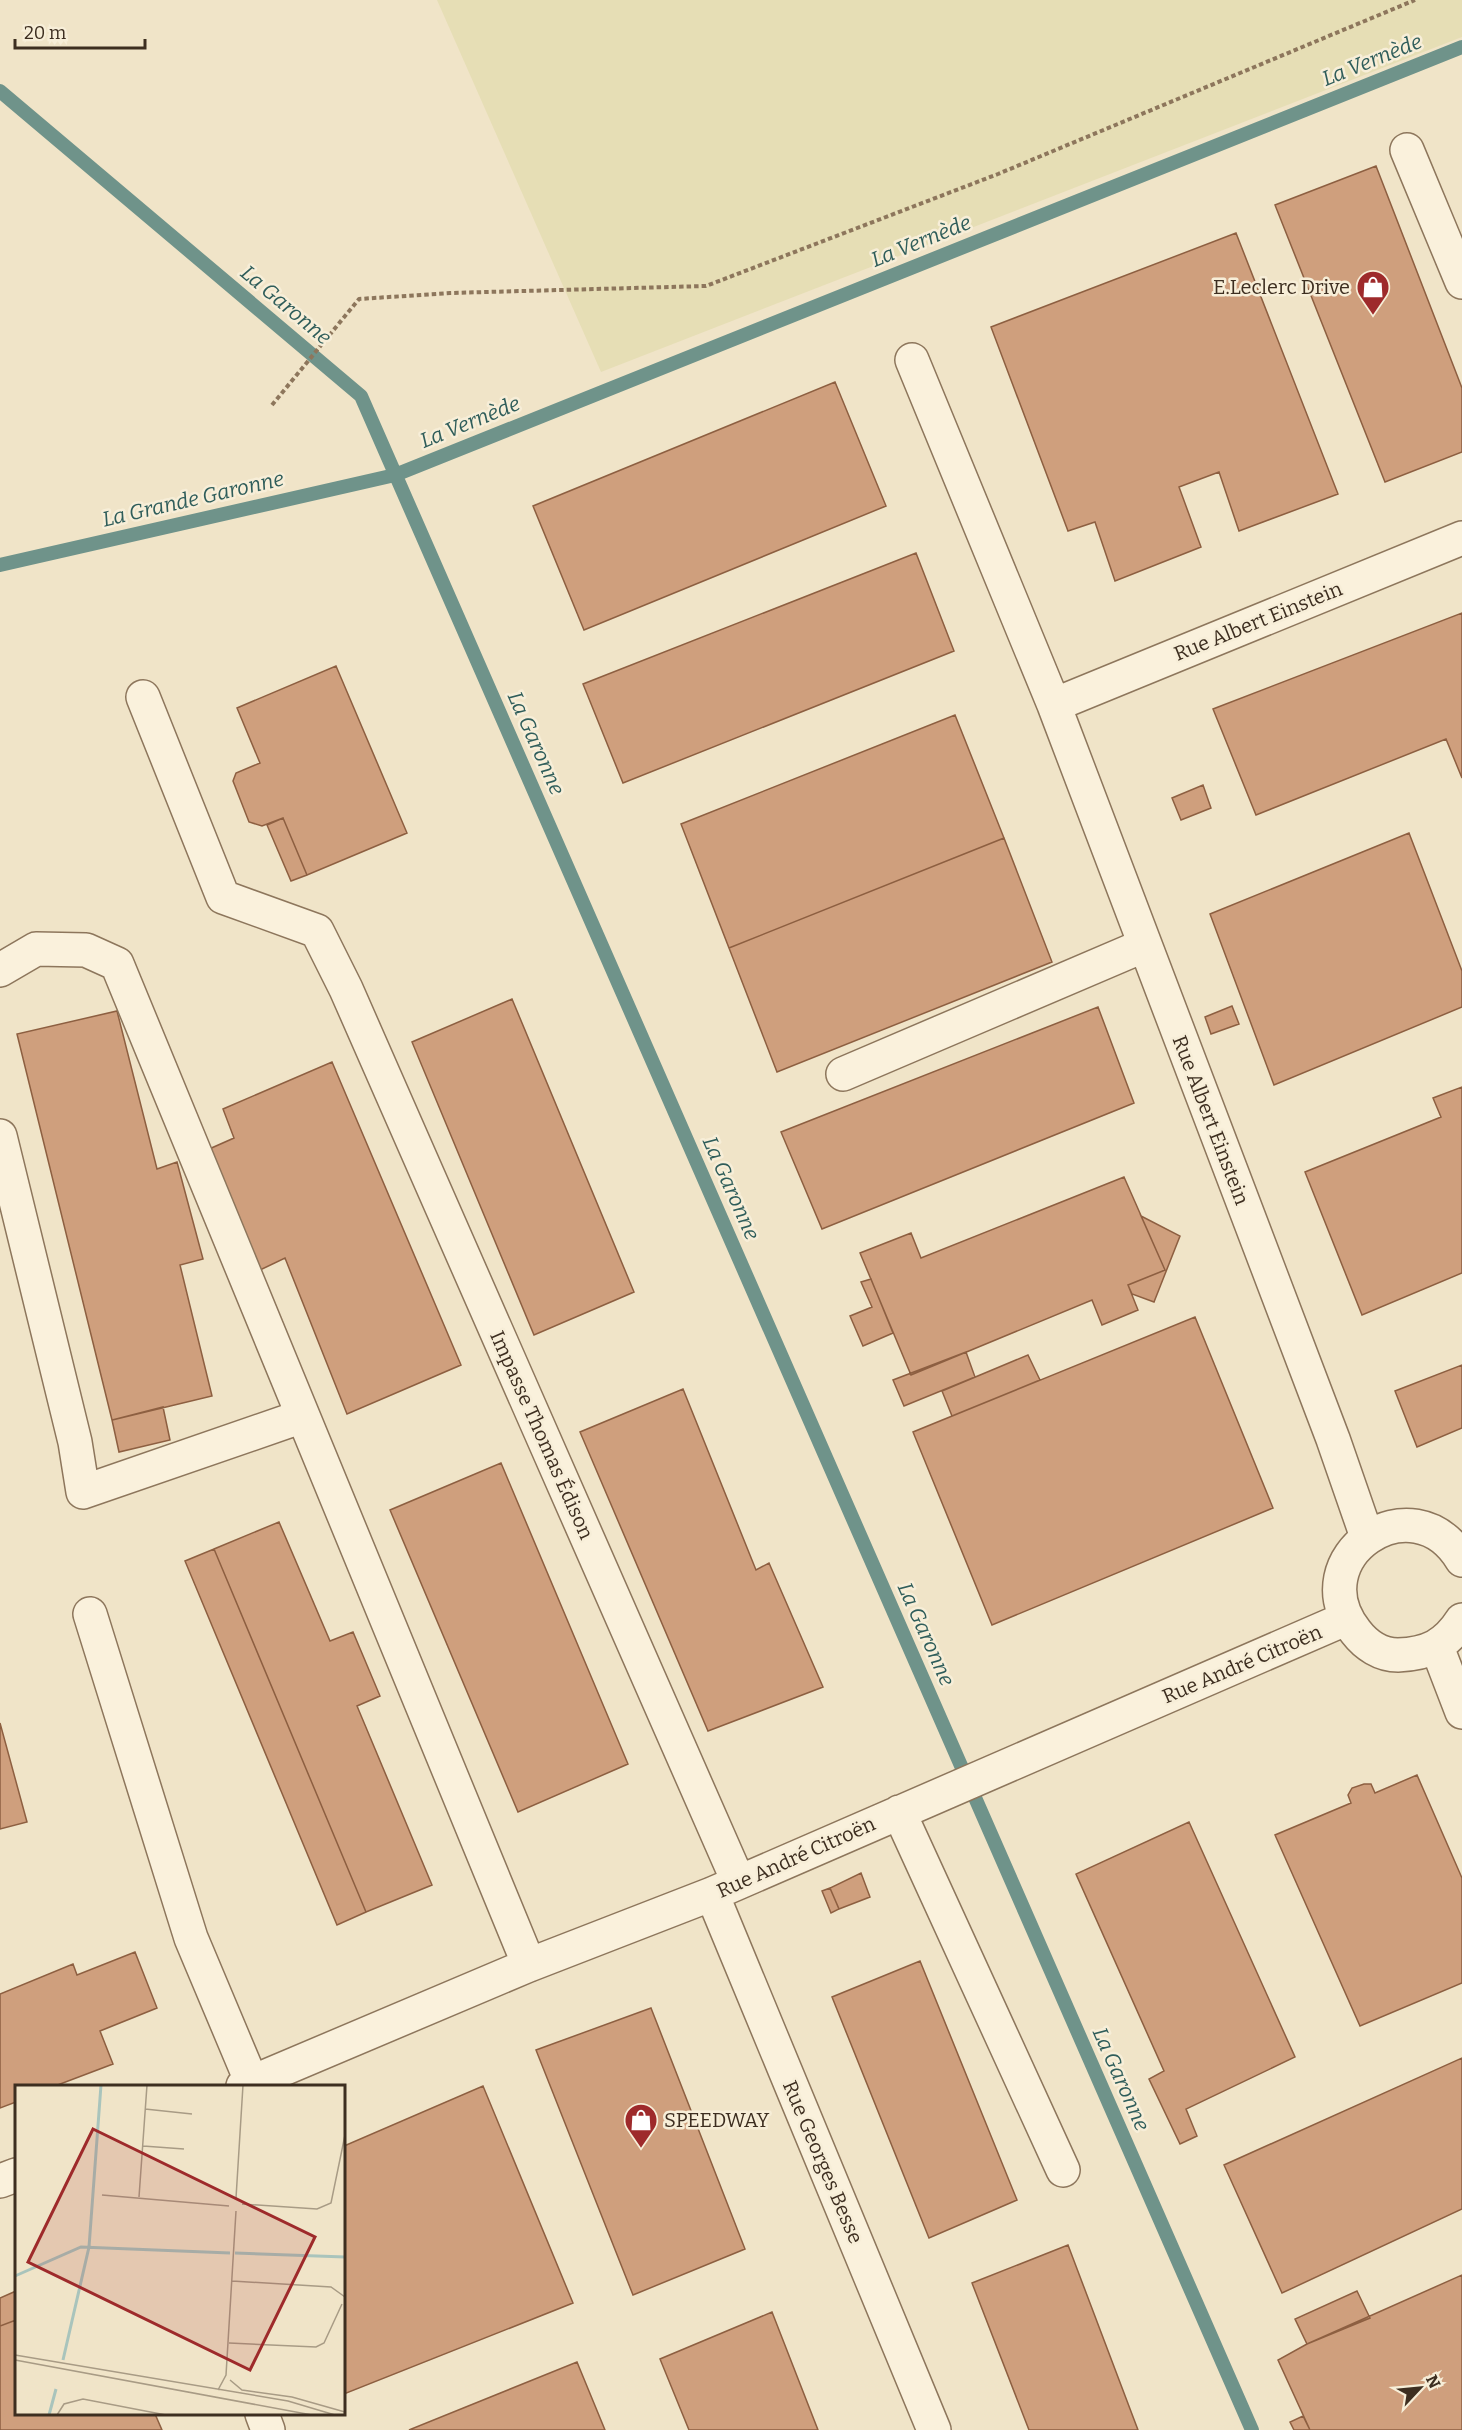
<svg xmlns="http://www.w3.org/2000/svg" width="1462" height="2430" font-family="Bitter,serif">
<rect width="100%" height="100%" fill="#f0e4c8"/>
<path fill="#e6deb5" d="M437,0H1462V37L601,372Z"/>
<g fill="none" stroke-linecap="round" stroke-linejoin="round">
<path stroke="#6f938a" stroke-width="14" d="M0,91L361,396L1252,2430
M0,565L395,475L1462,47"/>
</g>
<path fill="#cf9f7d" stroke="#8d5f41" stroke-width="1.5" d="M1376,166L1462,388V452L1385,482L1275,205Z
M1236,233L1338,494L1239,531L1219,472L1179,487L1201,547L1115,581L1095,522L1068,531L991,327Z
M835,382L886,506L584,630L533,506Z
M916,553L954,651L623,783L583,684Z
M1462,613V778L1446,739L1256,815L1213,709Z
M336,666L407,833L307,875L283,818L262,826L249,822L233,781L236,773L260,763L237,708Z
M955,715L1004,838L729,948L681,824Z
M1203,785L1211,808L1181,820L1172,798Z
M283,818L307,875L291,881L267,825Z
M1409,833L1462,971V1007L1274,1085L1210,914Z
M1004,838L1052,962L777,1072L729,948Z
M512,999L634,1292L534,1335L412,1042Z
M1232,1006L1239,1024L1211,1034L1205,1017Z
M1098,1007L1134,1103L822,1229L781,1132Z
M117,1011L157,1169L177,1162L203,1259L180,1265L212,1396L112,1420L17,1034Z
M332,1062L461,1365L347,1414L285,1258L258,1271L207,1150L234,1138L223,1109Z
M1462,1087V1273L1362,1315L1305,1172L1441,1117L1433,1098Z
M1124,1177L1165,1270L1128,1285L1138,1310L1102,1325L1092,1300L911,1375L860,1253L911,1233L921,1258Z
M1141,1216L1180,1236L1154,1302L1132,1294L1128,1285L1165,1270Z
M871,1279L893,1333L863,1346L850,1316L872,1307L861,1282Z
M1195,1317L1273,1508L992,1625L913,1432Z
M966,1352L975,1377L904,1406L893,1380Z
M1028,1355L1040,1380L952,1416L942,1391Z
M1462,1365V1428L1417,1447L1395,1391Z
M683,1389L756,1570L769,1563L823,1687L708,1731L580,1432Z
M163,1407L170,1440L119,1452L112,1420Z
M501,1463L628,1764L518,1812L390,1510Z
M279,1522L330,1641L353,1632L380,1696L357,1706L432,1885L366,1912L214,1549Z
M214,1549L366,1912L337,1925L185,1561Z
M0,1723L27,1822L0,1829Z
M1417,1775L1462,1878V1983L1360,2026L1275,1835L1351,1803L1348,1795L1352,1788L1364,1784H1371L1375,1793Z
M1189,1822L1295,2057L1186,2109L1197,2136L1180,2144L1149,2079L1164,2071L1076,1874Z
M861,1873L870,1897L839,1909L830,1888Z
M830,1888L839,1909L831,1913L822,1891Z
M135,1952L157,2008L100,2031L113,2064L55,2086H16V2102L0,2108V1994L73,1964L77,1975Z
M920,1961L1017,2200L929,2238L832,1997Z
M651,2008L745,2249L633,2295L536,2050Z
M1462,2058V2209L1282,2293L1224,2165Z
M483,2086L573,2303L344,2394V2146Z
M1068,2245L1138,2430H1029L972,2283Z
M1462,2275V2430H1310L1278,2360L1307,2344Z
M16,2291V2320L0,2326V2298Z
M1357,2291L1370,2318L1307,2344L1295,2319Z
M772,2312L818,2430H689L660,2359Z
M16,2320V2414H155L162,2430H0V2326Z
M577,2362L605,2430H409Z
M1303,2416L1310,2430H1294L1290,2422Z"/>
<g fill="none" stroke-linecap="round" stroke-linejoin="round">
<g stroke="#8d765c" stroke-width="36">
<path id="minor" d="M1407,150L1462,282
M912,360L1054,705L1333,1439L1367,1537
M143,697L223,897L317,931L346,989L738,1881
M1054,705L1462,538
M0,970L36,949L86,950L117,964L529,1965
M843,1074L1145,945
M0,1136L75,1442L83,1492L303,1416
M1462,1560C1413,1478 1297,1558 1356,1632C1366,1645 1381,1655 1398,1655C1428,1654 1446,1645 1462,1620
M90,1614L191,1938L252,2083
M1437,1647L1462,1712
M899,1812L1063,2170
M712,1894L934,2430
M243,2086L529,1965L712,1894L1345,1619
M0,2181L16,2175
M262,2414L268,2430"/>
</g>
<path stroke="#8d765c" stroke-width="4" stroke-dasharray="4.5 3" stroke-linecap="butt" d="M272,405L359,299L450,293L706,286L998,174L1415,0"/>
<use href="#minor" stroke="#faf1dc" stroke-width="33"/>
</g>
<defs>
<g id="shop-pin" transform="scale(1.725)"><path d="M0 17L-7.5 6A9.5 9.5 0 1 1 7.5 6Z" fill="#9e2a2b" stroke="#f7eed8"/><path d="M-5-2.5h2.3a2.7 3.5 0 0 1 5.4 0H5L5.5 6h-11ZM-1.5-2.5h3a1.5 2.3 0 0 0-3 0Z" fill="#fff"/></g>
</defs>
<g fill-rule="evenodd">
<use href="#shop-pin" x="1373" y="287"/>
<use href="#shop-pin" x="641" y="2120"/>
</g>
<g text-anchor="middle" stroke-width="5" stroke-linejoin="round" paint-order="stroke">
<g font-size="20" fill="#3d2e20" stroke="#f7eed8" text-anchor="end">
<text x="1350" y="294">E.Leclerc Drive</text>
<text x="664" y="2127" text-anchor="start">SPEEDWAY</text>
</g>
<g font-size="20" fill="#3d2e20" stroke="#f7eed8">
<text transform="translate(1258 621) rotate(-22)" y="7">Rue Albert Einstein</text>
<text transform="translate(1211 1120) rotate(69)" y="7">Rue Albert Einstein</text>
<text transform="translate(542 1435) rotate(66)" y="7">Impasse Thomas Édison</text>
<text transform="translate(1242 1664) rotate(-23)" y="7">Rue André Citroën</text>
<text transform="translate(796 1857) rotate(-24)" y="7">Rue André Citroën</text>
<text transform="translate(823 2162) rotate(67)" y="7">Rue Georges Besse</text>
</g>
<g font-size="21" font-style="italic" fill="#2f5d5a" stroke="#f7eed8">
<text transform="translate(1372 60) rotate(-22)" y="7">La Vernède</text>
<text transform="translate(921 241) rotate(-22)" y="7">La Vernède</text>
<text transform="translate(286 305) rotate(40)" y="7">La Garonne</text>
<text transform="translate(470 422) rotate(-22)" y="7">La Vernède</text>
<text transform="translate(193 499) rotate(-13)" y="7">La Grande Garonne</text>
<text transform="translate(536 743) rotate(66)" y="7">La Garonne</text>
<text transform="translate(731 1188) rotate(66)" y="7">La Garonne</text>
<text transform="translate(926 1634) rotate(66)" y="7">La Garonne</text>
<text transform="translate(1121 2079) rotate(66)" y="7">La Garonne</text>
</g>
</g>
<g transform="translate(15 2085)">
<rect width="330" height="330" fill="#f0e4c8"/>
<path fill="none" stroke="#a9c4bc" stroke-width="3" d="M220,168L330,172M0,191L66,162L215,168M48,275L74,162L86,0M34,330L41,304"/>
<path fill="none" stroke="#a89b85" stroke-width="1.5" d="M130,24L177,29M128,61L169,64M87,110L214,121M124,112L132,0M221,113L228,0M227,119L302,124L316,118L330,50M217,196L316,202L330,212M214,258L301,262L309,258L327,219M0,270L273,316L320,330M0,275L297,330M215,295L227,305L277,312L330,327M203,305L211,290L221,126M42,330L49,319L68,314L151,330"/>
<path fill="#9e2a2b" fill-opacity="0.15" stroke="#9e2a2b" stroke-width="3" d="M78,44L300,152L235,285L13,177Z"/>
<rect width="330" height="330" fill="none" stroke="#3d2e20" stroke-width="3"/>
</g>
<g transform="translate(1420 2388) rotate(64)" stroke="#f7eed8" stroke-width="4.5" paint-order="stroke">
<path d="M0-4.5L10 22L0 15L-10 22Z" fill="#3d2e20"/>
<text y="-9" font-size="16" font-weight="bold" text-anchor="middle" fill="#3d2e20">N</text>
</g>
<path d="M15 39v9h130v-9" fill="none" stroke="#3d2e20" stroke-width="3"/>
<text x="24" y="39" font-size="18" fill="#3d2e20" stroke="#f7eed8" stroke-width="4.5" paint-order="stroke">20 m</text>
</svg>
